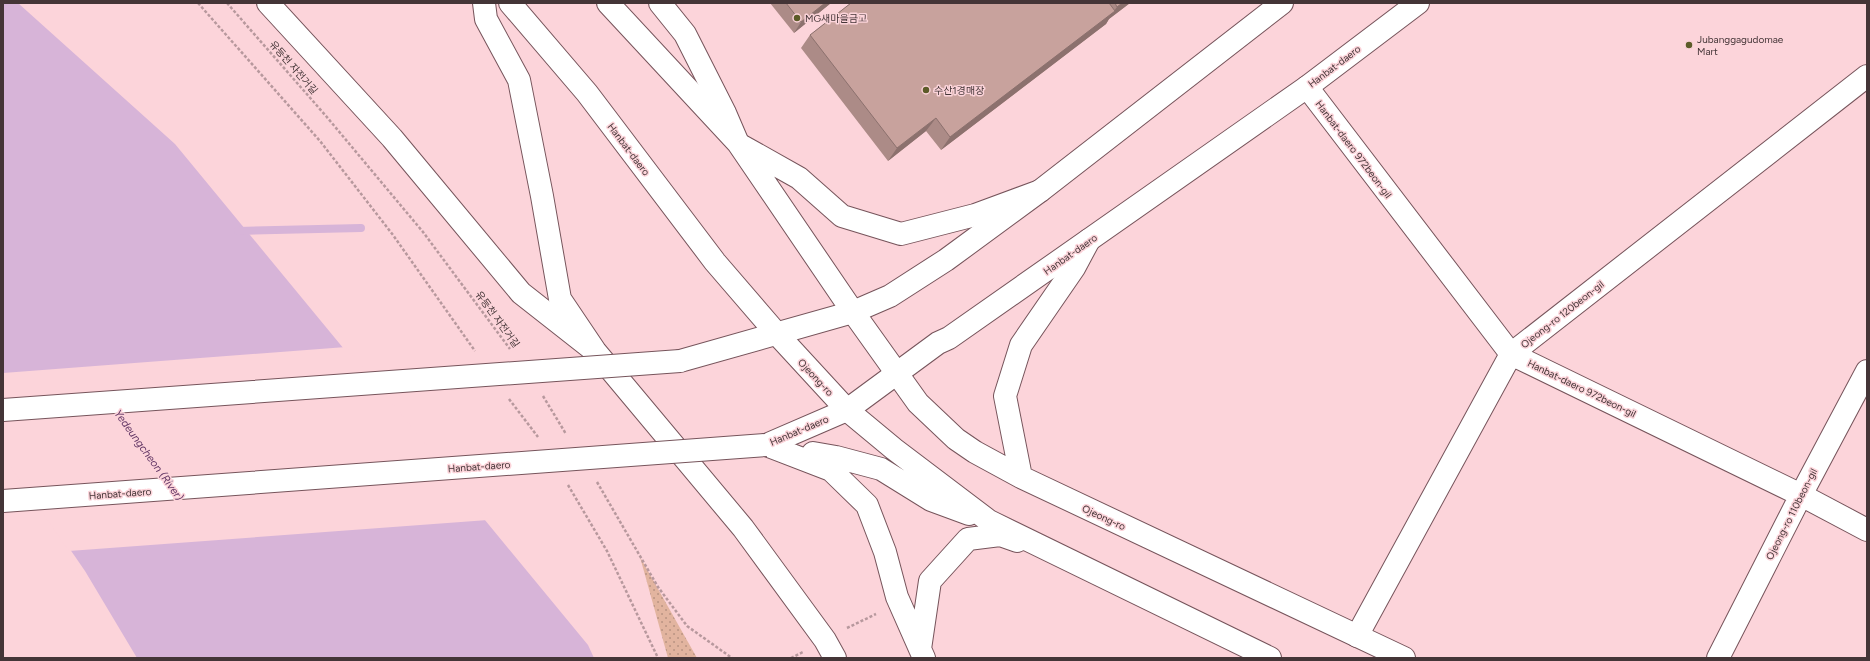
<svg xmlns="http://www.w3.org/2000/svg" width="1870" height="661" font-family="Figtree,'Noto Sans KR',sans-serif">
<defs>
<pattern id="grass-dots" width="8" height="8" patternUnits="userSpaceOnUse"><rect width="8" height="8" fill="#e2b49f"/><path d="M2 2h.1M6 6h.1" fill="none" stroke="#b99382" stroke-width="1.8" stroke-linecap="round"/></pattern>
</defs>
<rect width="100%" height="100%" fill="#fcd4da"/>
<path fill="url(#grass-dots)" d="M640,557L697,658H668Z"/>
<path fill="#d7b4d8" d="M3,3H18L175,144L588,645L594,658H137L85,571L3,452Z"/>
<path fill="#fcd4da" d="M346,347L488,520L69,551L3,456V373Z"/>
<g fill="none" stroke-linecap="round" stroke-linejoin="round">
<path stroke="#d7b4d8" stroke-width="8" d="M238,231L361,228"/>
<g stroke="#76545b" stroke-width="24">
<path id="street" d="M268,3L392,138L521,293L591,348
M660,3L685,34L725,113L737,141
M1307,87L1511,354L1801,495L1867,530
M1357,636L1511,354L1867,76
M1718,658L1801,495L1867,371"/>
</g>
<g stroke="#76545b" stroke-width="24">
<path id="secondary" d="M484,3L486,19L519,80L542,196L560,299L595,351L743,528L825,640L835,658
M853,312L918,403L956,439L975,452L1021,477L1404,658
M777,334L847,410L894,449L989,521L1270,658
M766,445L831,470L867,505L885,552L897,597L924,658
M813,453L836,457L881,469L931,500L969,514
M1021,477L1005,396L1021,345L1074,268L1089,240
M920,649L930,581L968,539L1000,535L1017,541"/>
</g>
<g stroke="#76545b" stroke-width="24">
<path id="primary" d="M680,361L853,312L890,296L946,260L1040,191L1282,3
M766,445L847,410L938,343L949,338L1307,87L1418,3"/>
</g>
<g stroke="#76545b" stroke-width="24">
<path id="highway" d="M510,3L587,93L715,262L777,334
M608,3L738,143L853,312
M742,146L799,178L842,216L901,234L975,215L1040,191"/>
</g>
<path stroke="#b7989d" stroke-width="2.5" stroke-dasharray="3 2" stroke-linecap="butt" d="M198,3L320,141L393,235L475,351
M227,3L326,116L423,232L510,349
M543,396L566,434
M509,399L538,437
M597,482L658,587L687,626L732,658
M568,485L607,551L658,658
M847,628L876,614
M791,658L803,652"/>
<use href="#street" stroke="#fff" stroke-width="22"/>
<use href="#secondary" stroke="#fff" stroke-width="22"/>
<use href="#primary" stroke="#fff" stroke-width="22"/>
<use href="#highway" stroke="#fff" stroke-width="22"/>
<g stroke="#76545b" stroke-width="24" stroke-linecap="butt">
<path id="primary-bridge" d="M3,410L680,361
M3,501L766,445"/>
</g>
<use href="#primary-bridge" stroke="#fff" stroke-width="22"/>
</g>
<path fill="#ac8b87" d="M770,3H831L794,33Z
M851,3H1130L1109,19L1106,24L941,150L926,131L888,161L801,48L810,35Z"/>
<path fill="#8c716e" d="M825,3H831L794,33L801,22Z
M1122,3H1130L1109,19L1106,24L941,150L950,137L1114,11L1117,7Z
M936,118L926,131L888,161L897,148Z"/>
<path fill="#c8a29d" stroke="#8c716e" d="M786,3H825L801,22Z
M851,3H1109L1115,11L950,137L936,118L897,148L810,35Z
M1115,3H1122L1117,7Z"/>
<g fill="#5c5b28" stroke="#fcd4da" stroke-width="1.5">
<circle cx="797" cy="18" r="4"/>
<circle cx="1689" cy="45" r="4"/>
<circle cx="926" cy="90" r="4"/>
</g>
<g text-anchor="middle" stroke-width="3" stroke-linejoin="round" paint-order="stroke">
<g font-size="10" fill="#443537" stroke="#fcd4da" text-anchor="start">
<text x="805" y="22">MG새마을금고</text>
<text x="1697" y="43">Jubanggagudomae<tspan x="1697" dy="12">Mart</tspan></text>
<text x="934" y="94">수산1경매장</text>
</g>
<g font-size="10" fill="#443537" stroke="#fcd4da">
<text transform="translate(1334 66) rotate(-37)" y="4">Hanbat-daero</text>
<text transform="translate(294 67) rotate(49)" y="4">유등천 자전거길</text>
<text transform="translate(629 149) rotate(53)" y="4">Hanbat-daero</text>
<text transform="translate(1354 149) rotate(53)" y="4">Hanbat-daero 972beon-gil</text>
<text transform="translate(1070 254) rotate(-35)" y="4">Hanbat-daero</text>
<text transform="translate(1562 314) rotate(-38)" y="4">Ojeong-ro 120beon-gil</text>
<text transform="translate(498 319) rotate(54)" y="4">유등천 자전거길</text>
<text transform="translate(816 377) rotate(47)" y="4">Ojeong-ro</text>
<text transform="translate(1582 388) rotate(26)" y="4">Hanbat-daero 972beon-gil</text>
<text transform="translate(799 430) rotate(-23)" y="4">Hanbat-daero</text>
<text transform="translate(479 466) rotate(-4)" y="4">Hanbat-daero</text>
<text transform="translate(120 493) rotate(-4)" y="4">Hanbat-daero</text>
<text transform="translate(1791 514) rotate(-63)" y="4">Ojeong-ro 110beon-gil</text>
<text transform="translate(1104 517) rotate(25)" y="4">Ojeong-ro</text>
</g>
<g font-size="11" font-style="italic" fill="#613463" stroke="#fcd4da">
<text transform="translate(149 455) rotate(54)" y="4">Yedeungcheon (River)</text>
</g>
</g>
<rect width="1870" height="661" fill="none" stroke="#443537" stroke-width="8"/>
</svg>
